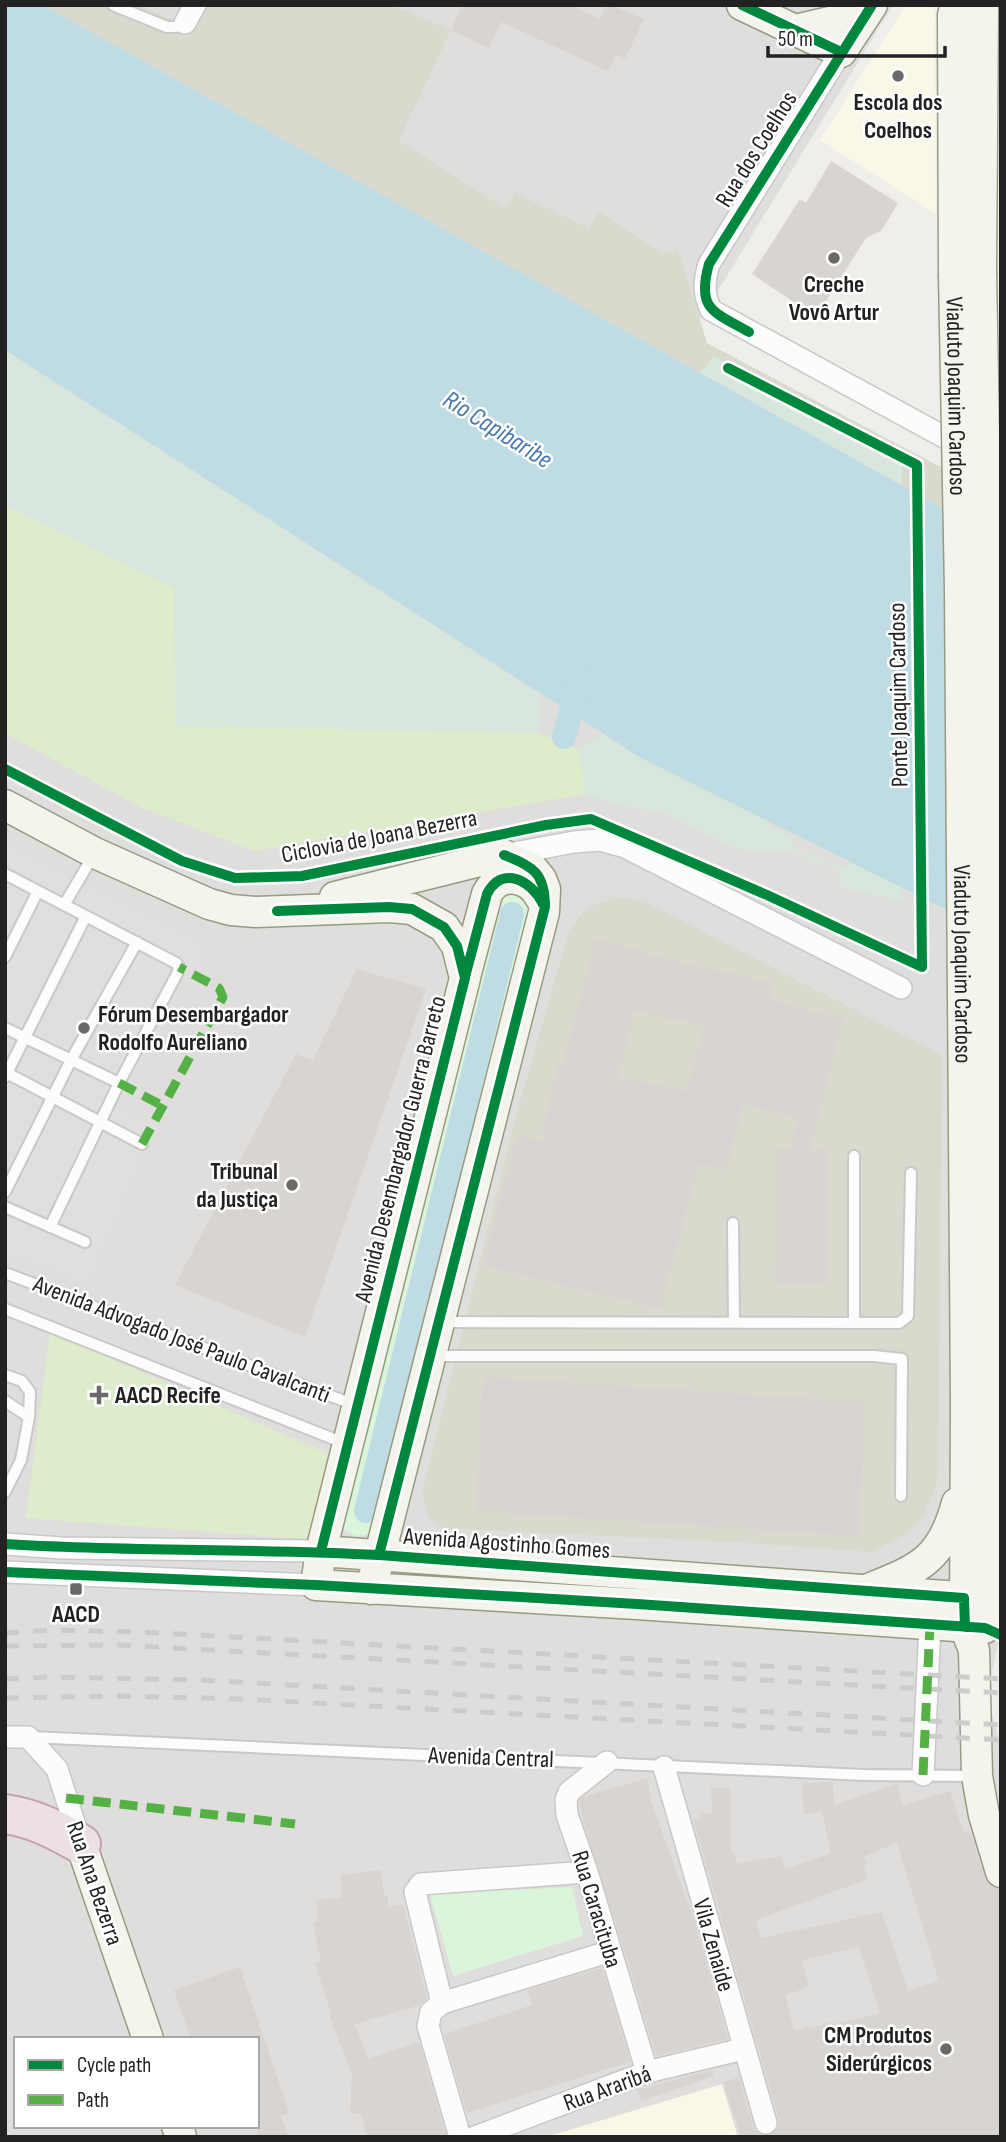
<svg xmlns="http://www.w3.org/2000/svg" width="1006" height="2142" font-family="'Sofia Sans Condensed',sans-serif">
<rect width="100%" height="100%" fill="#f0eeeb"/>
<path fill="#dfdedc" fill-rule="evenodd" d="M43,5H893L676,359Z
M5,350L641,758L1001,937V1633L986,1697L1001,1746V2137H5ZM16,2039H257V2126H16Z"/>
<path fill="#f8f7e8" d="M906,5H932L935,12L936,214L820,140Z
M722,2084L738,2137H546Z"/>
<path fill="#d9d9cd" d="M43,5H138L191,28L204,5H392L451,30L399,141L505,208L515,193L589,228L598,211L662,253L678,250L707,343L1001,499V541Z
M619,897L644,901L942,1055L938,1480L924,1516L904,1536L871,1552L733,1542L443,1528L428,1517L422,1493L514,1123L569,931L583,912L598,903Z"/>
<path fill="#ddeccb" d="M5,506L174,588L176,726L539,733L578,749L586,794L255,851L140,807L5,733Z
M50,1332L335,1457L318,1540L26,1518Z"/>
<path fill="#d9e6de" d="M5,321L540,679L539,733L175,726L174,588L5,506Z
M714,356L902,461V486L700,373Z
M609,731L756,808L773,827L792,835L794,851L841,867L861,860L900,881L904,901L841,888L839,869L793,853L736,849L664,813L613,804L586,794L578,749C588,741 599,740 609,731Z"/>
<path fill="#daf5da" d="M511,889L536,909L381,1524C360,1540 358,1540 336,1524L490,904Z
M572,1887L583,1936L453,1976L430,1894Z"/>
<path fill="#e0dfde" d="M5,844L206,947L119,1109L153,1126L88,1282L5,1250Z"/>
<path fill="#bfdbe3" d="M5,5H43L1001,541V937L641,758L5,350Z"/>
<g fill="none" stroke-linecap="round" stroke-linejoin="round">
<path stroke="#bfdbe3" stroke-width="24" d="M564,737L580,680
M366,1511L512,914"/>
</g>
<path fill="#d7d4d2" fill-rule="evenodd" d="M462,5H571L600,19L606,5H611L644,19L625,59L616,54L608,71L501,22L489,48L451,30Z
M831,161L898,203L882,230L866,238L816,317L752,274L800,199L806,203Z
M596,939L650,954V956L773,983L770,1000L843,1019L810,1149H829L827,1284L775,1283L777,1149H790L798,1118L743,1104L726,1170L699,1164L660,1309L482,1265L517,1135L541,1141L558,1064L563,1065ZM635,1011L704,1025L687,1091L618,1077Z
M357,969L426,989L305,1337L175,1285L296,1054L313,1060Z
M483,1377L865,1402L859,1536L477,1511Z
M648,1778L651,1802L694,1919L728,2039L656,2056L626,1955L584,1824L579,1802L582,1798L595,1793Z
M833,1782L834,1805L897,1784L903,1805L950,1791L963,1831L971,1833L985,1878L990,1885L1001,1889V2137H741L723,2083L739,2077L753,2127L757,2133L770,2135L778,2127L779,2120L693,1819L700,1818L699,1813H712L711,1787L730,1789L731,1853H735L736,1864L782,1856L785,1869L831,1853L822,1812L804,1814L802,1783ZM897,1842L939,1981L908,1990L882,1912L761,1938L756,1920L868,1879L863,1866L867,1864L864,1857ZM859,1947L880,2013L830,2025L829,2022L810,2029L808,2026L794,2031L785,1995L809,1987L802,1960Z
M381,1870L384,1896H387L389,1907L403,1904L427,1998L420,2005L355,2024L368,2059L419,2042L446,2137H367L361,2114L350,2113L352,2074L329,2014L331,2013L315,1963L321,1962L313,1922L319,1921L316,1900L342,1898L341,1875Z
M240,1967L289,2113L281,2116L288,2137H257V2039H191L174,1990Z
M602,1968L631,2064L629,2062L467,2113L444,2034L532,2005L527,1990Z
M712,2070L714,2076L641,2101L637,2090Z"/>
<g fill="none" stroke-linecap="round" stroke-linejoin="round">
<g stroke="#c9c8c7" stroke-width="14">
<path id="lane" d="M113,5L167,27H176L185,23
M5,874L176,963L179,967L178,972L119,1083L50,1227
M64,905L93,856
M5,957L38,891
M5,1028L119,1083
M5,1072L142,1144
M5,1077L86,916
M5,1192L71,1060L137,942
M5,1207L85,1242
M733,1223L734,1322
M5,1273L355,1405
M5,1309L344,1443
M443,1322L899,1323L908,1316L911,1173
M854,1322V1156
M433,1356H874L902,1359L901,1496
M5,1375L22,1381L30,1392L29,1417L21,1460L5,1492
M5,1401L29,1417
M30,1737L864,1775L976,1776"/>
</g>
<g stroke="#c9c8c7" stroke-width="24">
<path id="street" d="M185,23L195,5
M841,52L709,264C704,281 703,294 711,310L1001,468
M504,855L574,842L600,840L625,847L901,988
M5,1544L62,1548L321,1551
M5,1572L316,1585
M5,1737H28L57,1769L81,1844
M607,1762L569,1792L566,1800L567,1815L587,1872L647,2072
M664,1767L766,2123
M923,1775L930,1625
M442,2003L415,1892L421,1884L587,1872
M460,2137L428,2026L431,2012L442,2003L611,1951
M475,2137L647,2072L743,2049"/>
</g>
<g stroke="#999a82" stroke-width="33">
<path id="secondary" d="M742,5L841,52L872,5
M795,30L842,19L871,5
M981,272L983,5
M954,274L953,15L956,5
M5,805L95,853L209,904L231,910L256,912L389,907L412,909L444,927L457,946L465,978L321,1551L316,1585L637,1604L985,1628
M335,897L504,855L533,869L541,879L545,889L544,912L371,1589
M465,977L487,894C499,870 529,876 540,897
M966,1403L965,1627L974,1650L977,1776L984,1815L1001,1872
M321,1551L987,1599
M871,1588C921,1568 942,1559 957,1503
M986,1618L989,1403
M81,1844L148,2039
M177,2126L181,2137"/>
</g>
<g stroke="#c5a2ac" stroke-width="42">
<path id="highway" d="M5,1814C34,1818 56,1830 81,1844"/>
</g>
<use href="#lane" stroke="#fdfcfc" stroke-width="10"/>
<use href="#street" stroke="#fdfcfc" stroke-width="21"/>
<use href="#secondary" stroke="#f4f4ed" stroke-width="30"/>
<use href="#highway" stroke="#ece0e2" stroke-width="38"/>
<path stroke="#ccc" stroke-width="5" stroke-dasharray="14 14" stroke-linecap="butt" d="M5,1633L50,1630L142,1632L1001,1679
M5,1646L120,1645L1001,1693
M5,1679L49,1677L202,1680L1001,1725
M5,1698L118,1696L241,1699L1001,1740"/>
<g stroke="#999a82" stroke-width="33" stroke-linecap="butt">
<g id="secondary-bridge">
<path d="M981,272L988,651L989,1403"/>
<path id="s1" d="M954,274L960,590L966,1403"/>
</g>
</g>
<use href="#secondary-bridge" stroke="#f4f4ed" stroke-width="30"/>
<path stroke="#55b145" stroke-width="9" stroke-dasharray="18 9" stroke-linecap="butt" d="M119,1083L163,1106
M142,1144L223,997L219,988L179,967
M923,1775L930,1625
M66,1798L295,1824"/>
<g stroke="#fff" stroke-width="15">
<path id="cycleway" d="M742,5L841,52
M749,332C714,312 696,310 709,264L872,5
M5,769L182,861L235,878L302,876L546,825L591,819L767,895L922,967L917,465L728,368
M277,911L389,907L412,909L444,927L457,946L465,978L321,1551
M465,977L487,894C502,864 532,881 543,904
M5,1544C130,1552 254,1548 379,1555L964,1598L965,1627
M379,1555L545,907C545,874 534,866 504,855
M5,1572L316,1585L637,1604L985,1628L1001,1635"/>
</g>
<use href="#cycleway" stroke="#00873e" stroke-width="10"/>
</g>
<g fill="#6a6968" stroke="#fff" stroke-width="2.5">
<circle cx="898" cy="76" r="7"/>
<circle cx="834" cy="258" r="7"/>
<circle cx="84" cy="1028" r="7"/>
<circle cx="292" cy="1185" r="7"/>
<path d="M95.5 1384.5h7v7h7v7h-7v7h-7v-7h-7v-7h7z"/>
<rect x="69" y="1582" width="14" height="14" rx="3.5"/>
<circle cx="946" cy="2049" r="7"/>
</g>
<g text-anchor="middle" stroke-width="5" stroke-linejoin="round" paint-order="stroke">
<g font-size="24" font-weight="bold" fill="#222" stroke="#fff">
<text x="898" y="110">Escola dos<tspan x="898" dy="28">Coelhos</tspan></text>
<text x="834" y="292">Creche<tspan x="834" dy="28">Vovô Artur</tspan></text>
<text x="98" y="1022" text-anchor="start">Fórum Desembargador<tspan x="98" dy="28">Rodolfo Aureliano</tspan></text>
<text x="278" y="1179" text-anchor="end">Tribunal<tspan x="278" dy="28">da Justiça</tspan></text>
<text x="115" y="1403" text-anchor="start">AACD Recife</text>
<text x="76" y="1622">AACD</text>
<text x="932" y="2043" text-anchor="end">CM Produtos<tspan x="932" dy="28">Siderúrgicos</tspan></text>
</g>
<g font-size="24" fill="#222" stroke="#fff">
<text transform="translate(756 149) rotate(-58)" y="8">Rua dos Coelhos</text>
<text dy="8" stroke="none"><textPath href="#s1" startOffset="122">Viaduto Joaquim Cardoso</textPath></text>
<text transform="translate(898 695) rotate(-91)" y="8">Ponte Joaquim Cardoso</text>
<text transform="translate(379 836) rotate(-11)" y="8">Ciclovia de Joana Bezerra</text>
<text dy="8" stroke="none"><textPath href="#s1" startOffset="690">Viaduto Joaquim Cardoso</textPath></text>
<text transform="translate(400 1149) rotate(-76)" y="8">Avenida Desembargador Guerra Barreto</text>
<text transform="translate(182 1339) rotate(21)" y="8">Avenida Advogado José Paulo Cavalcanti</text>
<text transform="translate(507 1543) rotate(4)" y="8">Avenida Agostinho Gomes</text>
<text transform="translate(491 1757) rotate(2)" y="8">Avenida Central</text>
<text transform="translate(95 1883) rotate(71)" y="8">Rua Ana Bezerra</text>
<text transform="translate(597 1909) rotate(73)" y="8">Rua Caracituba</text>
<text transform="translate(714 1945) rotate(74)" y="8">Vila Zenaide</text>
<text transform="translate(607 2088) rotate(-20)" y="8">Rua Araribá</text>
</g>
<g font-size="26" font-style="italic" fill="#4a7aab" stroke="#fff">
<text transform="translate(498 429) rotate(32)" y="9">Rio Capibaribe</text>
</g>
</g>
<rect width="1006" height="2142" fill="none" stroke="#222222" stroke-width="14"/>
<rect x="14" y="2037" width="245" height="91" fill="#ffffff" stroke="#a7a7a7" stroke-width="2"/>
<rect x="28" y="2060" width="35" height="10" fill="#00873e" stroke="#a7a7a7" stroke-width="2"/>
<text x="77" y="2072" font-size="21" fill="#222222">Cycle path</text>
<rect x="28" y="2095" width="35" height="10" fill="#55b145" stroke="#a7a7a7" stroke-width="2"/>
<text x="77" y="2107" font-size="21" fill="#222222">Path</text>
<path d="M768 46v10h177v-10" fill="none" stroke="#222222" stroke-width="3.5"/>
<text x="778" y="46" font-size="21" fill="#222222" stroke="#ffffff" stroke-width="5" paint-order="stroke">50 m</text>
</svg>
